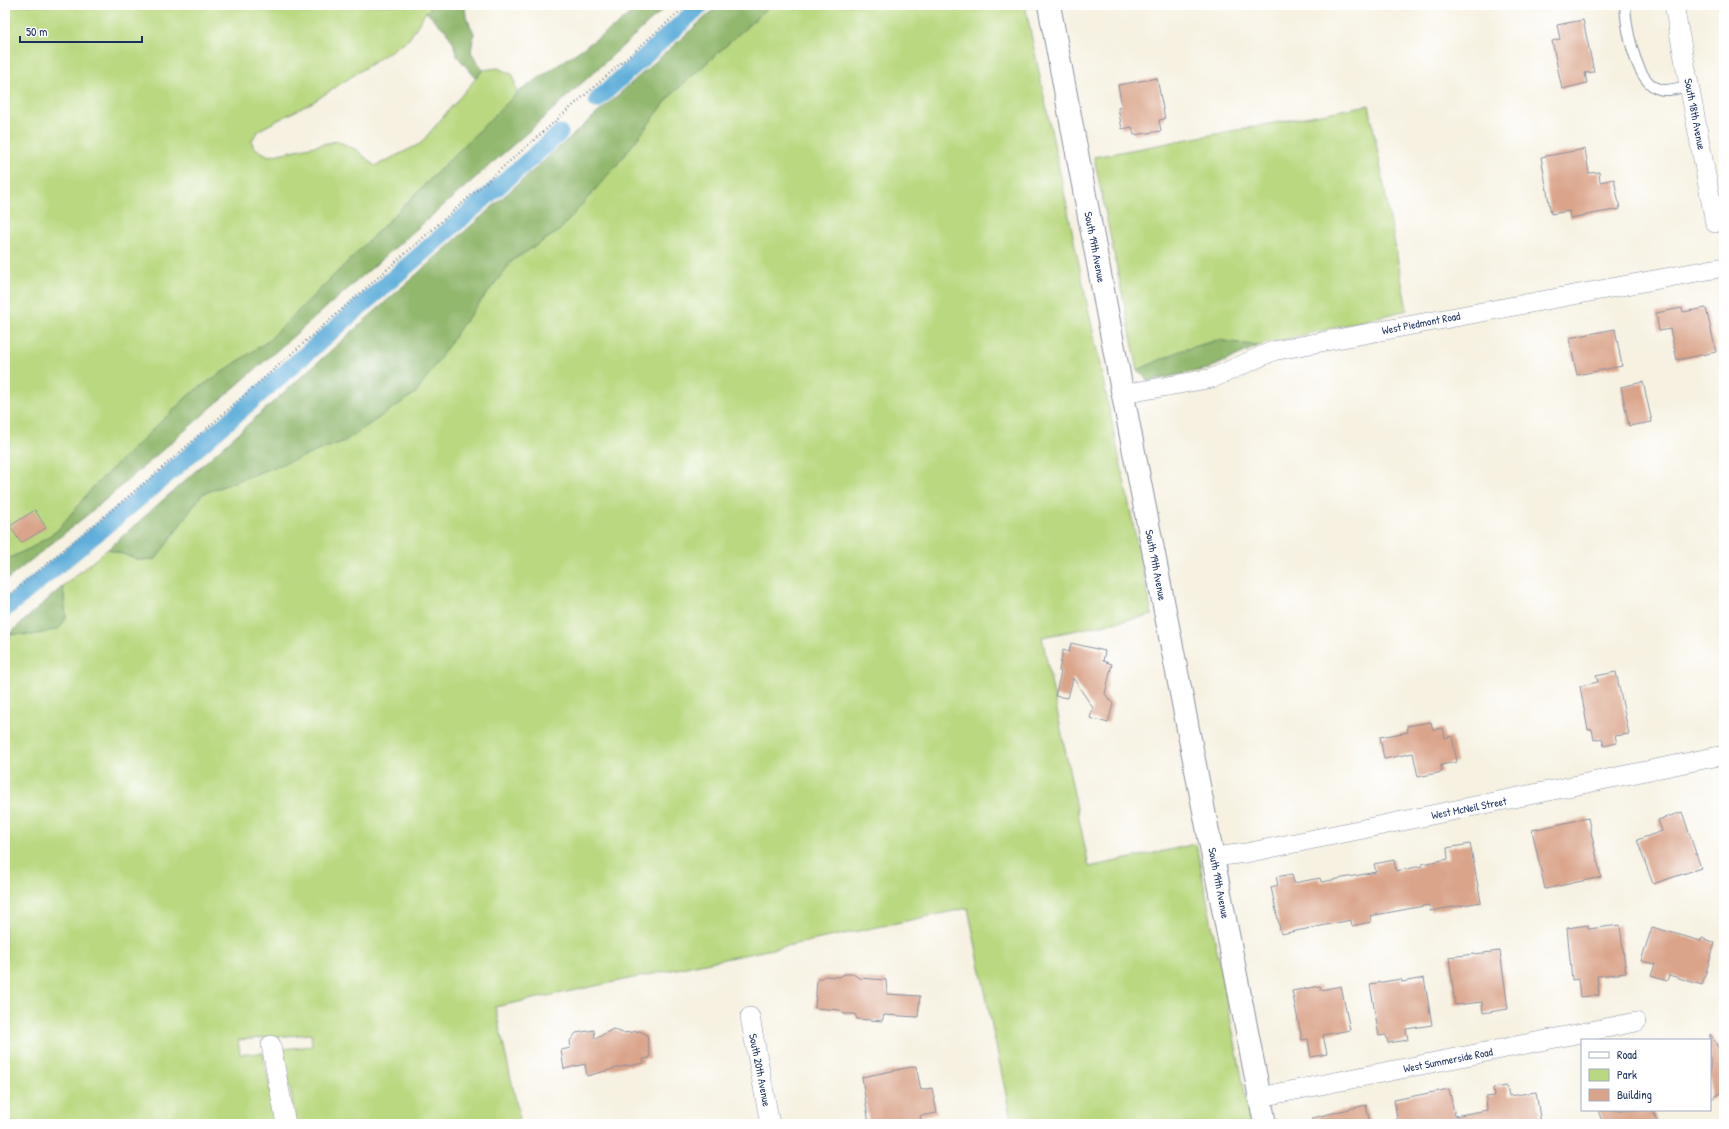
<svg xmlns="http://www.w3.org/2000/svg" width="1729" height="1129" font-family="'Patrick Hand',sans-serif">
<rect width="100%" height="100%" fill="#fff"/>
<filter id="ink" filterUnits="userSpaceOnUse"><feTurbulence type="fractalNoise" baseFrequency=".025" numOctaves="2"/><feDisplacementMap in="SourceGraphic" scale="8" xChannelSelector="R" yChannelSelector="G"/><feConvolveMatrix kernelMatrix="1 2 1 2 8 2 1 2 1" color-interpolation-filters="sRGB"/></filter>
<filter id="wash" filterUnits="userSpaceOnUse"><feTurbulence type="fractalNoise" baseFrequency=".012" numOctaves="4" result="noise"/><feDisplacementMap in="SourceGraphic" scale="16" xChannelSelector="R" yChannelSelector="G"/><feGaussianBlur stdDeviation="0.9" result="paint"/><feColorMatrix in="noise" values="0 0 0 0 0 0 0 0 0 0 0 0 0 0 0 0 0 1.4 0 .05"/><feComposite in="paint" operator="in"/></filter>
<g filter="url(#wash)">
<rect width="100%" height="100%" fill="#f6f1e1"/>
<path fill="#b9d87f" stroke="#6a846e" d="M5,5H434L426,12L409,39L313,102L259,130L252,140L253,147L269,156L337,141L357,150L375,166L420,144L483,70L498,68L513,75L517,93L268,341L190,394L94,486L57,531L31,548L5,560Z
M771,5H1025L1152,615L1042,637L1089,867L1196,844L1251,1124H1012L968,908L495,1007L521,1124H296L283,1049L312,1046L311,1034L238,1040L240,1054L263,1053L277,1124H5V637L9,634L33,635L66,618L63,586L108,549L140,560L156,559L202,494L235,482L463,324L513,260L559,231L620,161L671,95Z
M1369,105L1407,310L1258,346L1218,340L1180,351L1138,370L1094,157Z"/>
<path fill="#92b86e" stroke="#567466" d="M434,5H465L466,17L474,33L471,52L483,70L476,78L457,56L453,42L446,31L426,12Z
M639,5H668L528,132L97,507L5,581V560L31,548L57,531L94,486L190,394L268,341L517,93L617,25Z
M719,5H771L671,95L620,161L559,231L513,260L463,324L417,392L345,441L202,494L156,559L140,560L108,549Z
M1218,340L1258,346L1208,369L1148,381L1138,370L1180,351Z
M63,586L66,618L59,629L33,635L9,634Z"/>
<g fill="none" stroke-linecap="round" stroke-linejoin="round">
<path stroke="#60afda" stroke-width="17" d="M597,100L701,5
M5,609L146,493L560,133"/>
</g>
<g id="blocks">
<path fill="#daa48a" d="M1583,20L1594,72L1585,73L1587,83L1562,89L1552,41L1560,39L1557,25Z
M1157,78L1165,119L1159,120L1161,131L1134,135L1132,127L1122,129L1118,108L1122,107L1118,85Z
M1585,149L1589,173L1599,172L1600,182L1614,179L1620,209L1570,218L1569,211L1551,214L1541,157Z
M1682,308L1683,312L1706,308L1716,352L1677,360L1670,329L1659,331L1656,313Z
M1615,329L1622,366L1577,375L1569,338Z
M1643,382L1652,422L1629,426L1621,387Z
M35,510L46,528L21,543L10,526Z
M1071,643L1105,651L1103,661L1112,664L1105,694L1113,704L1108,723L1090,718L1093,708L1073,678L1068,698L1055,696L1061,672L1059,671L1063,650L1069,652Z
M1616,672L1629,734L1615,736L1617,743L1604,746L1602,738L1594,740L1592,729L1588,730L1580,686L1598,682L1596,676Z
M1431,722L1433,730L1443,728L1445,738L1452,736L1457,762L1441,765L1442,772L1418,777L1413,753L1384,759L1380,737L1408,732L1407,726Z
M1682,812L1701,868L1653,884L1637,840L1662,831L1658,820Z
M1588,818L1601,877L1545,889L1532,830Z
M1470,844L1481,902L1430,911L1429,905L1370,916L1371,922L1352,926L1351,920L1281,934L1271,887L1278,885L1276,877L1292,874L1294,883L1320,878L1321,882L1376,872L1374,864L1394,860L1396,871L1422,866V864L1448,859L1447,848Z
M1588,925V929L1620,925L1626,973L1597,976L1599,995L1580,997L1578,979L1572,980L1567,928Z
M1652,927L1701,941L1702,938L1715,943L1702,985L1669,975L1667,981L1651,976L1655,964L1641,961Z
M1500,951L1508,1009L1483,1013L1482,1002L1455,1005L1449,957Z
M845,974H853L859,978L886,980L887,994L920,996L918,1017L884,1015L882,1021L857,1019L855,1014H844L840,1010L815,1008L817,980L825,976L839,977Z
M1424,978L1432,1025L1406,1029L1408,1040L1388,1043L1386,1035L1379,1036L1370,984L1401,979L1402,982Z
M1320,986L1321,990L1341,986L1350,1030L1323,1035L1327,1054L1311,1057L1308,1039L1302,1040L1292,991Z
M613,1029L623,1033L640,1031L647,1035L650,1058L643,1059L644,1063L628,1066V1065L587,1076L585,1064L564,1069L561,1050L571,1048L570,1041L576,1033L594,1030L595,1039Z
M1710,1034L1724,1055V1091L1710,1100Z
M916,1066L921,1090L932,1088L937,1113L920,1116L922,1124H897V1121L869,1124L862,1077Z
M1507,1086L1509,1096L1536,1092L1541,1124H1398L1394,1100L1449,1089L1455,1116L1487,1110L1486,1097L1494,1096L1493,1088Z
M1366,1105L1370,1124H1312V1118Z
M1598,1110H1653L1658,1124H1603Z"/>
</g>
</g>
<g filter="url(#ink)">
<use href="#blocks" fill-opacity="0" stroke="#8890a0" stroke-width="1"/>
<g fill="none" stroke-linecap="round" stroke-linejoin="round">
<g stroke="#8890a0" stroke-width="12">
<path id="lane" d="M1625,5C1626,26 1635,82 1659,89C1668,92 1679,88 1689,85"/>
</g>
<g stroke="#8890a0" stroke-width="20">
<path id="street" d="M1674,5L1715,223
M1123,394L1213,378L1273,351L1724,267
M1214,857L1246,853L1724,755
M750,1017L770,1124
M271,1045L286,1124
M1260,1097L1636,1022"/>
</g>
<g stroke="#8890a0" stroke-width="24">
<path id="secondary" d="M1049,5L1120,380L1265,1124"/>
</g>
<path stroke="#8890a0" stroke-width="2.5" stroke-dasharray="1 3" stroke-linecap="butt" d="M5,599L153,476L687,5"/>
<use href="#lane" stroke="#fff" stroke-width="10"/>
<use href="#street" stroke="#fff" stroke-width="19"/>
<use href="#secondary" stroke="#fff" stroke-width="22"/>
</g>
</g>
<g text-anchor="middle" stroke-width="3" stroke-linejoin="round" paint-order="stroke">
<g font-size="11" fill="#1b2f5e" stroke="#fff">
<text transform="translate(1695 114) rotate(79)" y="4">South 18th Avenue</text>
<text transform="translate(1095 247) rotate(79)" y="4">South 19th Avenue</text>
<text transform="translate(1421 323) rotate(-11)" y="4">West Piedmont Road</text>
<text transform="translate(1156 565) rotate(79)" y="4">South 19th Avenue</text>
<text transform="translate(1469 808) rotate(-11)" y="4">West McNeil Street</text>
<text transform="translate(1219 883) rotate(79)" y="4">South 19th Avenue</text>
<text transform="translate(1448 1060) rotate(-11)" y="4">West Summerside Road</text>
<text transform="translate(760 1070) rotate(79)" y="4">South 20th Avenue</text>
</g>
</g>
<rect width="1729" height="1129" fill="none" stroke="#fff" stroke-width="20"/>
<rect x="1581" y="1039" width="130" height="72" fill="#ffffff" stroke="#a4acbf"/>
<rect x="1589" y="1052" width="20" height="6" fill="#ffffff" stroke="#a4acbf"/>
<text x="1617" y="1059" font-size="12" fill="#1b2f5e">Road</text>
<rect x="1589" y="1069" width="20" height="12" fill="#b9d87f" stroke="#a4acbf"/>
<text x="1617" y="1079" font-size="12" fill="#1b2f5e">Park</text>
<rect x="1589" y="1089" width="20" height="12" fill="#daa48a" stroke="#a4acbf"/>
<text x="1617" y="1099" font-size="12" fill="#1b2f5e">Building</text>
<path d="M20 36v6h122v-6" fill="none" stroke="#1b2f5e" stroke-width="2"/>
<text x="26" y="36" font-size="12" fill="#1b2f5e" stroke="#ffffff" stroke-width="3" paint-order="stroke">50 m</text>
</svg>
